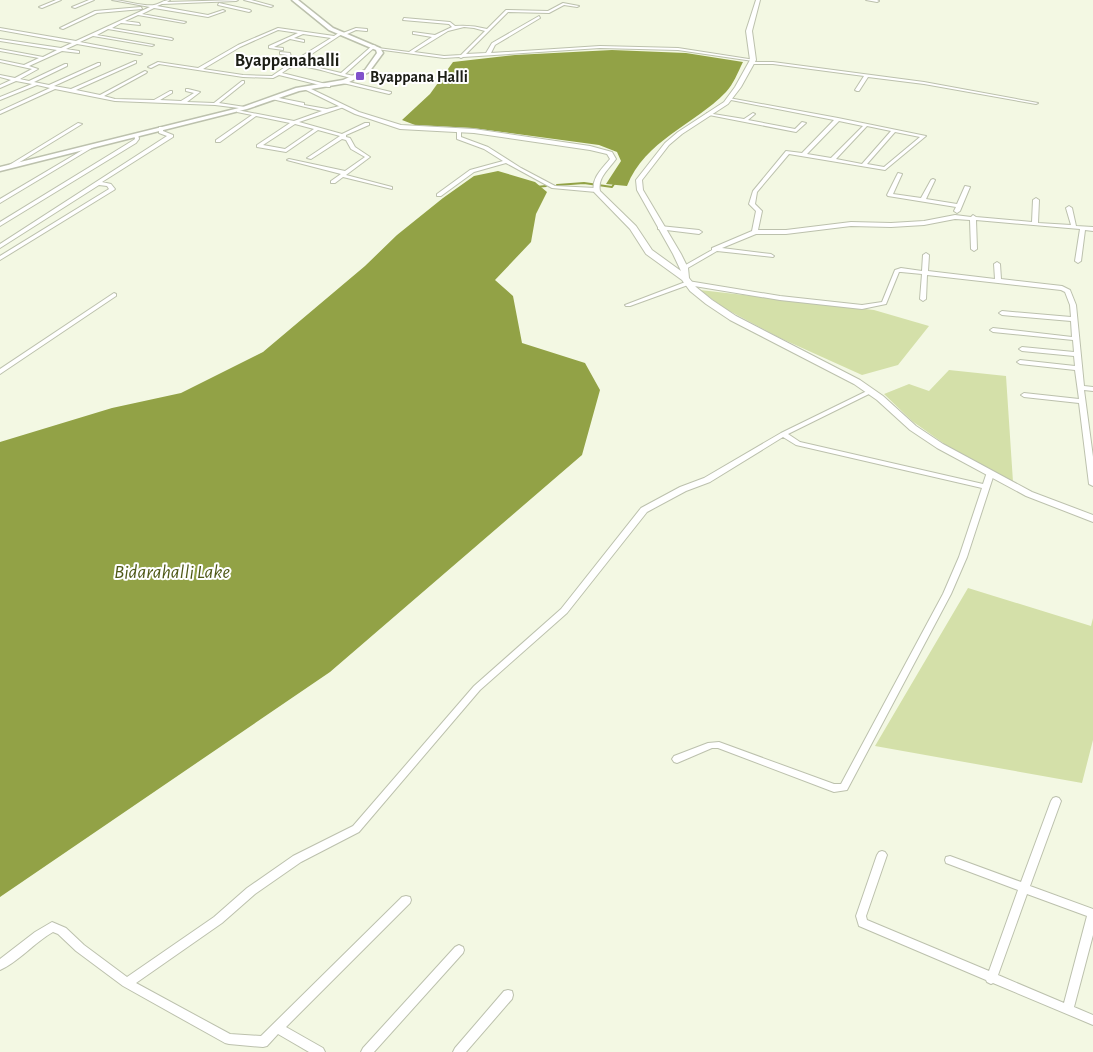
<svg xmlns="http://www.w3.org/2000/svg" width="1093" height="1052" font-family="'Alegreya Sans',sans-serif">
<rect width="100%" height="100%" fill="#f3f8e3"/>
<path fill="#d4e0a9" d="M700,290L874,310L929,326L898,365L862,375L780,338L724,308Z
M949,370L1006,376L1013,482L953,450L912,421L884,394L909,384L929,391Z
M968,588L1091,626L1093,618V740L1082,783L875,746Z"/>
<path fill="#92a246" d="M612,50L686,53L743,62C738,72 733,85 726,92C693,126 645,140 627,186L606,184L621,161L617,152L599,145L472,128L415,125L402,120L430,94L453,62L515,55Z
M498,171L535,182L547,192L536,214L531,242L495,280L513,296L522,343L585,363L600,390L582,455L330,672L0,897V442L112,408L181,393L263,352L365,266L397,235L443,198L474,176Z"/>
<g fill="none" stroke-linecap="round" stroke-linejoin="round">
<path stroke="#92a246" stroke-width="2" d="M557,185L584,183L612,187L616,181
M536,187L546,186"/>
<g stroke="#bcc1ad" stroke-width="2">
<path id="minor" d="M56,0H61L42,8L39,7Z
M89,0H94L75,8L72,7Z
M112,0C123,0 146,7 154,5C160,4 163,0 170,0L167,2L238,0L236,1L162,4L157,6L208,15L223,10L225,11L208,17L154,8L142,14L186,22L184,23L138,15L125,21L139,23L140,25L121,23L112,28L171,38L173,39L172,40L108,29L97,35L154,45L152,46L93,36L80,42L142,54L140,55L77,44L66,49L79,51V53L62,51L29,66L38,69L20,79L29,81L65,64H67V66L34,82L49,85L98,63H100V65L54,86L71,89L135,61H136V63L76,90L100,95L145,71L147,72L146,73L104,96L115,99L154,100L170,91H172V93L160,100L181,101L194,93L186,91V89H188L200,92L187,102L214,103L242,81H244V83L219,103L245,107H247V109L215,105L115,101L55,89L0,114V111L50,88L37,85L0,100V97L32,84L16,81L0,88V85L11,80L0,77V75L15,78L32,69L0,62V60L24,65L39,58L0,51V49L43,57L57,50L0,41V39L61,48L72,43L0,30V28L76,41L150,7Z
M244,0H251L273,6L271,7Z
M866,0H877L879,1L877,2Z
M219,3L250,10L251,11L249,12L218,5Z
M563,3L579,6L577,7L564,5L549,13L508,12L466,54L486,53L492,43L539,16L540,18L495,45L491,53L600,46L678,48L755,60L753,61L678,50L600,48L463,57L461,58L459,57L444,58L376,49L378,48L409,52L432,37L414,34H413V32L435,35L452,27L449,24L403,20L404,18L450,22L455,26C466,25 476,26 487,29L506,10L548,11ZM464,27L474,28L485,31L461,55L444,56L414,52L448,31Z
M141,7L142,9L97,13L63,29L60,28L95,11Z
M278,28L334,36L340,32L343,33L356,28L367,29V31H366L356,30L345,35L342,34L301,61L303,62L302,63L297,64L307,65L341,73L373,45L376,46L345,74L358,77V79C343,78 303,62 292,67C288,68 285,71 282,73L330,85V87H328L279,75L273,78L243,77L159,64L151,68L148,67L158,62L198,68L238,45ZM278,30L298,33L269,46V48L283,50V48L274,47L290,39L304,42V40L294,38L303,34L331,38L297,59L291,57L290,53L280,52V54L287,55L288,59L295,61L292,63L260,60V62H261L288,65L272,76L243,75L203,69L240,47Z
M753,62H773L924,82L1038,103L1036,104L924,84L868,77L859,91H857L855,90L864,76L773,64H752V62Z
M345,81L391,92V93L389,94L343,83V81Z
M274,97L304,103V105L327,109L344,105V107L299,122L342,134L365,123H369V125L346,135V137L350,138L355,147L370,157L346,175L392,187V189L343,177L335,183H331V181L341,174L287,160L289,159L345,171L365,157L351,149L346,140L342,139L311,159L307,158L340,136L318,130L286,152L257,147V145L290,123L256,116L220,142H216V140L252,115L237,112V110L294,121L322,111L272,99V97ZM295,124L314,129L285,149L263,145Z
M729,98L838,118L926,136L885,170L789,154L757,192L755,204L762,211L758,230H786L851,222L891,223L924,221L955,215L971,217L973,215L976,217L1032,222L1033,200L1036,198L1039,200L1038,223L1071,225L1066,208L1069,206L1072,208L1076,226L1093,227V231L1085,230L1081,261L1078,263L1075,261L1080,229L976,220L977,249L974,251L971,249L970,220L955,219L924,225L891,227L851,226L786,234H756L722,248L771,254L774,256L773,257L717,251L686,269H682V267L712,250V248L752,231L756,211L749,204L753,191L786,151L802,153L834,120L731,100L729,99ZM839,121L863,126L831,158L807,154ZM867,126L891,131L862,164L836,159ZM895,132L920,137L884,167L867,164Z
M707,113L744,119L753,113L755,114L748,120L795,129L802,122L806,123L796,132L709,115H707Z
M78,123L82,124L10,168L6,167Z
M159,127H163V131L173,135V137L102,182L111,184L115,189L114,190L0,260V256L109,189L107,186L99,185L0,248V244L167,136L159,133Z
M457,129L461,130V137L488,147L521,168L555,186L596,188L599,190L596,192L552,188L506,163L474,172L441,196H437V194L470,170L503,161L484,149L457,139Z
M134,134H138L139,139L136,143L0,226V222L132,141L135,139Z
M91,145L95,146L0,203V199Z
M898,173L902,174L893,194L921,198L931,180L933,179L935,180L926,199L957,204L965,186L970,187L960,211L957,213L954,211L956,207L888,196L887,195Z
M660,226L699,230L702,232L699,234L658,229V227Z
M926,253L929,255L928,271L995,279L994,264L997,262L1000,264L1001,279L1062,286L1070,290L1076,305L1084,386L1093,387V391L1084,390L1093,457V486L1089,484L1079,403L1024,397L1021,395L1024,393L1079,399L1075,370L1020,364L1017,362L1020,360L1075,366L1074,356L1022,351L1019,349L1022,347L1074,352L1073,340L993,332L990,330L993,328L1072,337L1071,321L1002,315L999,313L1002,311L1071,317L1070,305L1065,292L1061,290L927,275L926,299L923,301L920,299L922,274L901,272H899L886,304L862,309L780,300L688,285L630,306H626L625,305L688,281L780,296L862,305L882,302L895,270L901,268L922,271L923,255Z
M114,293L116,294V296L0,374V369Z
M871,389L873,390L874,391L873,392L788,434L800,442L983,484L987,472H990L994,474L967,557L951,594L847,790L834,792L718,748H712L677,763L674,762L672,759L674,756L708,743L719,742L834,784H841L943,594L959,557L982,488L796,445L783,437L710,482L686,491L647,512L567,613L480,690L359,832L301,862L255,894L222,923L136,983L230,1034L261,1036L402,897L406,896L410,897L411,900L410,903L286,1027L323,1048L325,1052H309L278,1034L267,1046L263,1047L229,1044L225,1043L123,986L76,951L58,934L53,932C35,942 17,963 0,970V959L35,932L52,922L66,928L84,945L127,977L214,917L247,888L293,856L353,826L474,686L561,609L641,508L680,487L704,478L781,433Z
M1056,797L1059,798L1061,801L1030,886L1093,909V935L1074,1007L1093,1015V1025L993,983L991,984L987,982L986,980L859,926L856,916L877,855L879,852L882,851L885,852L887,855L866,916L867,920L989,971L1018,890L946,863L945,860L946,857L950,856L1021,882L1051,801L1053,798ZM1027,894L1087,916L1064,1003L998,975Z
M459,945L463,947L464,950L463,953L374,1052H361L363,1048L455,947Z
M508,990L512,991L513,995L512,999L466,1052H453L455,1048L504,991Z"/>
</g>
<g stroke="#bcc1ad" stroke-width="2">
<path id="tertiary" d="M756,0H760L752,31L756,60L741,87L728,104L682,134L669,145L642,180L643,190L681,254L688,268L689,278L696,287L712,300L736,316L860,380L883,396L916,426L943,444L1032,492L1093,515V522L1026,496L937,448L910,430L877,400L854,384L730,320L706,304L690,291L682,280L646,254L630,229L594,192C591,178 602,169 610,159L607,154L590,150L474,133L400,129L355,114L302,88L307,87L359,112L401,125L474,129L590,146L612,152L616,159C609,169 597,178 600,191L636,226L652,250L681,271L673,254L637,190L636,180L665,143L678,132L724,102L735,87L750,60L746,31Z"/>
</g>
<g stroke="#bcc1ad" stroke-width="3">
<path id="secondary" d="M292,0H298L333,28L380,48L383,53L369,72L347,83L299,91L247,109L0,171V167L243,107L296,88L343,80L365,70L377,53L376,50L329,30Z"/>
</g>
<use href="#minor" fill="#fff" fill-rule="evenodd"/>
<use href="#tertiary" fill="#fff" fill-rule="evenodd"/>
<use href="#secondary" fill="#fff" fill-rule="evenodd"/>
</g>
<rect fill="#8152cb" stroke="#fff" stroke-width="2" x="355" y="71" width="10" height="10" rx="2.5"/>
<g text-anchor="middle" stroke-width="4" stroke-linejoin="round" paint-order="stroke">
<g font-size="16" font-weight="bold" fill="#1c1e16" stroke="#fff" text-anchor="start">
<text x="370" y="82">Byappana Halli</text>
</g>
<g font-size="18" font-weight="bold" fill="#1c1e16" stroke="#fff">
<text x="287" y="66">Byappanahalli</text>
</g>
<g font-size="20" font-style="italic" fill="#4f5917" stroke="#fff">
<text x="172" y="578">Bidarahalli Lake</text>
</g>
</g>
</svg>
